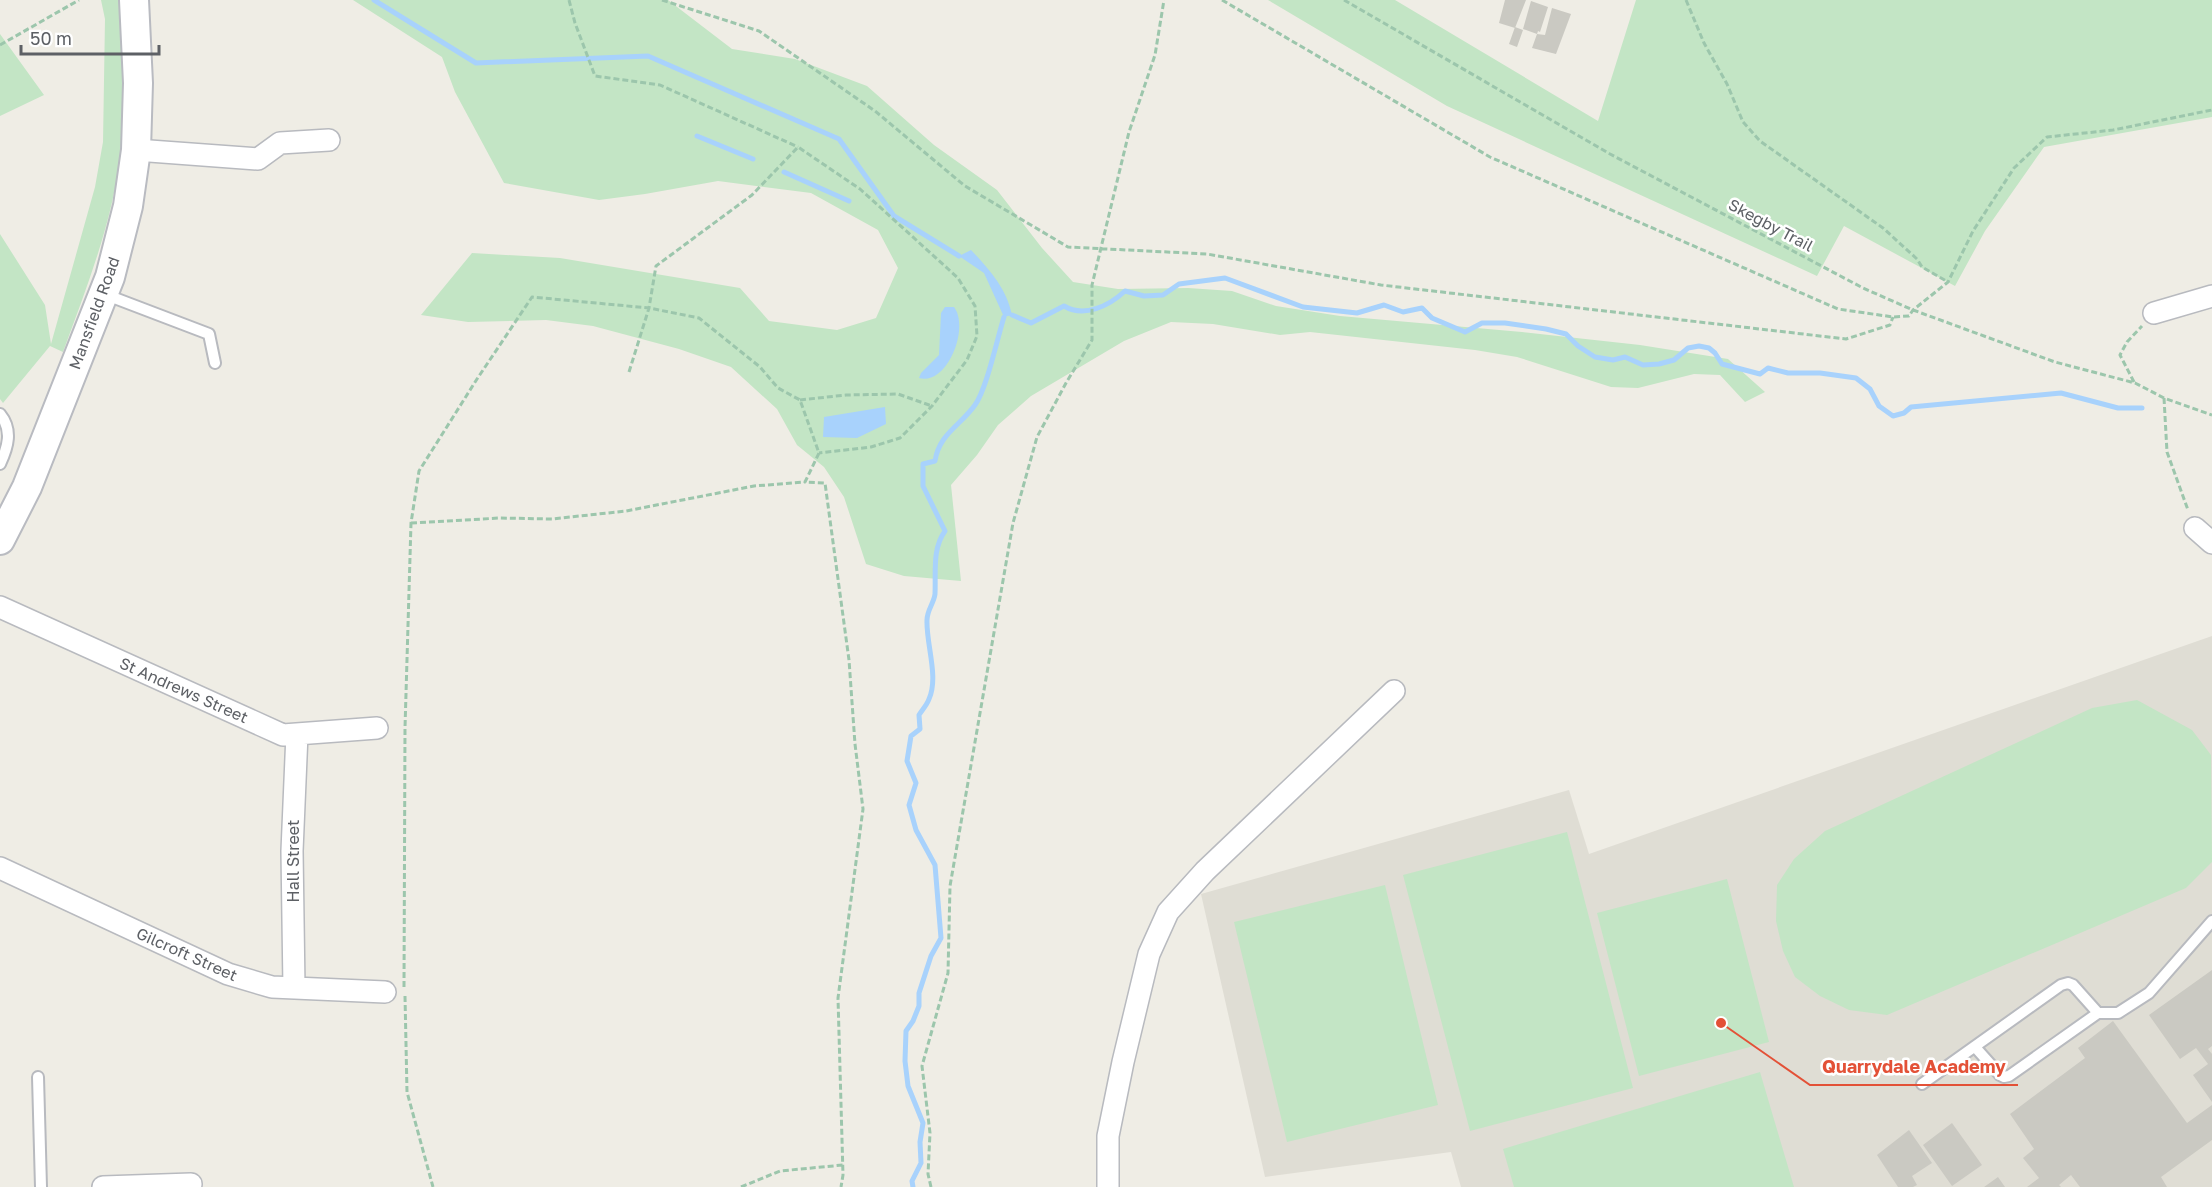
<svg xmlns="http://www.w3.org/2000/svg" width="2212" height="1187" font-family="'Golos Text',sans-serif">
<rect width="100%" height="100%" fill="#efede5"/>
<path fill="#dfddd4" d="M2212,636V1187H1461L1451,1152L1265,1177L1201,894L1569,790L1589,854Z"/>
<path fill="#c3e5c5" d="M101,0H119L122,14C122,58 124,103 121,146C115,217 87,286 63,352L50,346L3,403L0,399V234L45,305L51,344L95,187L103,142L105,19Z
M353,0H668L732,49L795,59L867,86L934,145L997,190L1042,248L1073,282L1118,289L1188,288L1232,291L1276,306L1340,316L1522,332L1640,345L1728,359L1765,392L1745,402L1720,375L1694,374L1638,388L1611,387L1517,357L1475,350L1310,332L1280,335L1213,324L1171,322L1124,341L1031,396L998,425L977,455L951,485L961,581L904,576L866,564L844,497L824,467L797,445L777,409L731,367L679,349L593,326L546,320L468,322L421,315L472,253L560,258L740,288L769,321L837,330L876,318L898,268L878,230L811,193L718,181L645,194L599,200L504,183L455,92L442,57Z
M1268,0H1395L1598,121L1636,0H2212V117L2044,147L1985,231L1955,286L1844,226L1817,276L1447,106Z
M0,34L44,95L0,116Z
M2137,700L2192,730L2211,755L2212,862L2186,888L1887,1015L1849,1010L1820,996L1795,977L1783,951L1776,921L1777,885L1794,859L1825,831L2092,708Z
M1567,832L1633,1088L1470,1131L1403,875Z
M1727,879L1769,1042L1639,1076L1597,913Z
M1385,885L1438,1105L1287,1142L1234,922Z
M1760,1072L1794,1187H1514L1503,1149Z"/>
<path fill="#a8d2fc" d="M971,250C989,269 1007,289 1012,315L1004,317L984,273L959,256Z
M945,307H954C970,328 947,386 919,378L921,373L939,355L941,313Z
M885,407L886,424L857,438L823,437L824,417Z"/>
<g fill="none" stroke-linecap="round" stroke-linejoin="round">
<path stroke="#a8d2fc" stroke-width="5" d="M374,0L476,63L648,56L839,139L894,216L959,256
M697,136L753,159
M784,172L849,201
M1012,315L1031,323L1064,306C1084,318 1109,306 1125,291L1144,296L1163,295L1179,284L1225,278L1303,307L1357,313L1384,305L1403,312L1422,308L1432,318L1465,332L1482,323H1505L1546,329L1566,334L1578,346L1595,357L1613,360L1625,357L1643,365L1659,364L1674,360L1688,348L1699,346L1709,348L1715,353L1722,364L1760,374L1768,368L1788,373H1820L1856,378L1870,389L1879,406L1893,416L1904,413L1911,407L2061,393L2118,408H2142
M913,1187L912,1181L921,1163L920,1142L923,1123L908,1086L905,1061L906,1031L913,1021L919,1006V993L931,956L941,938L935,865L916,830L909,805L916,783L907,761L911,736L920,729L919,715C922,710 927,705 929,699C939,677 926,644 927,620C927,610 934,603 935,594C936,572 932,549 945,531L923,486V464L935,461C939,434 961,425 975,405C987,388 997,339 1004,317"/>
</g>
<path fill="#cac9c2" d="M1505,0H1526L1515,28L1499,23Z
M1531,1L1548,7L1540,32L1538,31L1537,34L1545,35L1552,8L1571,14L1556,54L1532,48L1537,34L1523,29Z
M1515,27L1523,30L1517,47L1509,44Z
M2212,970V1046L2208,1049L2212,1054V1102L2193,1075L2208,1064L2196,1048L2180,1059L2149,1015Z
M2113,1021L2187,1123L2212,1105V1140L2161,1177L2167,1187H2080L2071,1175L2059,1185L2061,1187H2027L2039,1178L2023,1158L2034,1149L2010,1114L2085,1058L2078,1048Z
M1952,1123L1982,1165L1952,1186L1923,1145Z
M1909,1130L1932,1163L1912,1176L1917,1185L1913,1187H1898L1877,1155Z
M1998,1177L2005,1187H1984Z"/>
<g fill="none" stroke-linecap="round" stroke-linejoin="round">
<g stroke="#b8babf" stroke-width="14">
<path id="service" d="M104,294L209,334L215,363
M0,414C13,430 8,447 0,464
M1975,1047L2000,1075L2004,1077L2009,1076L2098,1013
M38,1077L41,1187
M1922,1084L2061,985L2068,983L2073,985L2098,1013H2118L2149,993L2212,921"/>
</g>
<g stroke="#b8babf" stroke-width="24">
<path id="minor" d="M136,150L258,159L280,143L329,140
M2154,313L2212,296
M2195,528L2212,543
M0,607L283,735L377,728
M0,868L228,974L272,987L385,992
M294,988L292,851L297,734
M103,1187L191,1184
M1108,1187V1136L1123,1062L1149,954L1168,912L1205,871L1394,691"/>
</g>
<g stroke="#b9bbc1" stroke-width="32">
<path id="secondary" d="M0,540L27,487L110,277L128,206L136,150L138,83L134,0"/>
</g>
<path stroke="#9cc6ac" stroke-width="3" stroke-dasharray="6 3" stroke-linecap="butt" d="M569,0L575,23L595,76L660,85L798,147
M662,0L759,31L875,111L965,186L1068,247L1207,254L1381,285L1846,339L1890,325L1893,317
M1222,0L1490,157L1838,309L1893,317L1909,316L1913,310L1948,282L1973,231L2014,168L2047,137L2113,130L2212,110
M1344,0L1610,154L1863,288L1913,310L2055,362L2135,383L2164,398L2212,415
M1686,0L1704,43L1727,84L1743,122L1760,141L1883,228L1917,259L1922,267L1948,282
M0,45L79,0
M629,372L649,308L656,266L752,195L798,147L860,189L958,278L975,306L977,336L967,360L932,406L900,438L871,447L819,453
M2134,382L2120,355L2127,342L2142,326
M2164,398L2167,452L2188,510
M800,400L846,395L898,394L932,406
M411,523L500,518L552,519L626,511L754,486L805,482
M404,987L405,728L411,523L419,471L477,379L532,297L649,308L699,318L760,367L778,388L800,400L819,453L805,482L825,483L849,660L855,744L863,809L838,998L843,1175L841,1187
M405,996L407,1092L433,1187
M741,1187L780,1171L843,1165
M931,1187L928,1174L930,1133L922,1066L948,973L950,886L1013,523L1037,437L1066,383L1092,340V285L1129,132L1155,55L1164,0"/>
<use href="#service" stroke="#fff" stroke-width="10"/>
<use href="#minor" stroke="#fff" stroke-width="21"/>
<use href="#secondary" stroke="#fff" stroke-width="28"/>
</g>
<g text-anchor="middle" stroke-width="5" stroke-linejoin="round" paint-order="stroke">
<g font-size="16" fill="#5d6065" stroke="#fff">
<text transform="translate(1771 225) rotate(28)" y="6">Skegby Trail</text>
<text transform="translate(94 313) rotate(-70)" y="6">Mansfield Road</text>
<text transform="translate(184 690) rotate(24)" y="6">St Andrews Street</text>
<text transform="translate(293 861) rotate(-90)" y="6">Hall Street</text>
<text transform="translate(187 954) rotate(24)" y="6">Gilcroft Street</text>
</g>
</g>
<path fill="none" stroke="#e35137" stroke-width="2" d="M1721 1023L1810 1085H2018"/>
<circle fill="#e35137" stroke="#fff" stroke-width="2" cx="1721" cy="1023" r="6"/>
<g font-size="18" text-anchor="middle" font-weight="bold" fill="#e35137" stroke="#fff" stroke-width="5" stroke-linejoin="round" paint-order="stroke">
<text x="1914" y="1073">Quarrydale Academy</text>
</g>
<path d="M21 45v9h138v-9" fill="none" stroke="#5d6065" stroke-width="3"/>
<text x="30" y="45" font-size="18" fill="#5d6065" stroke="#ffffff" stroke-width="4.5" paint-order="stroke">50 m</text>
</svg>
